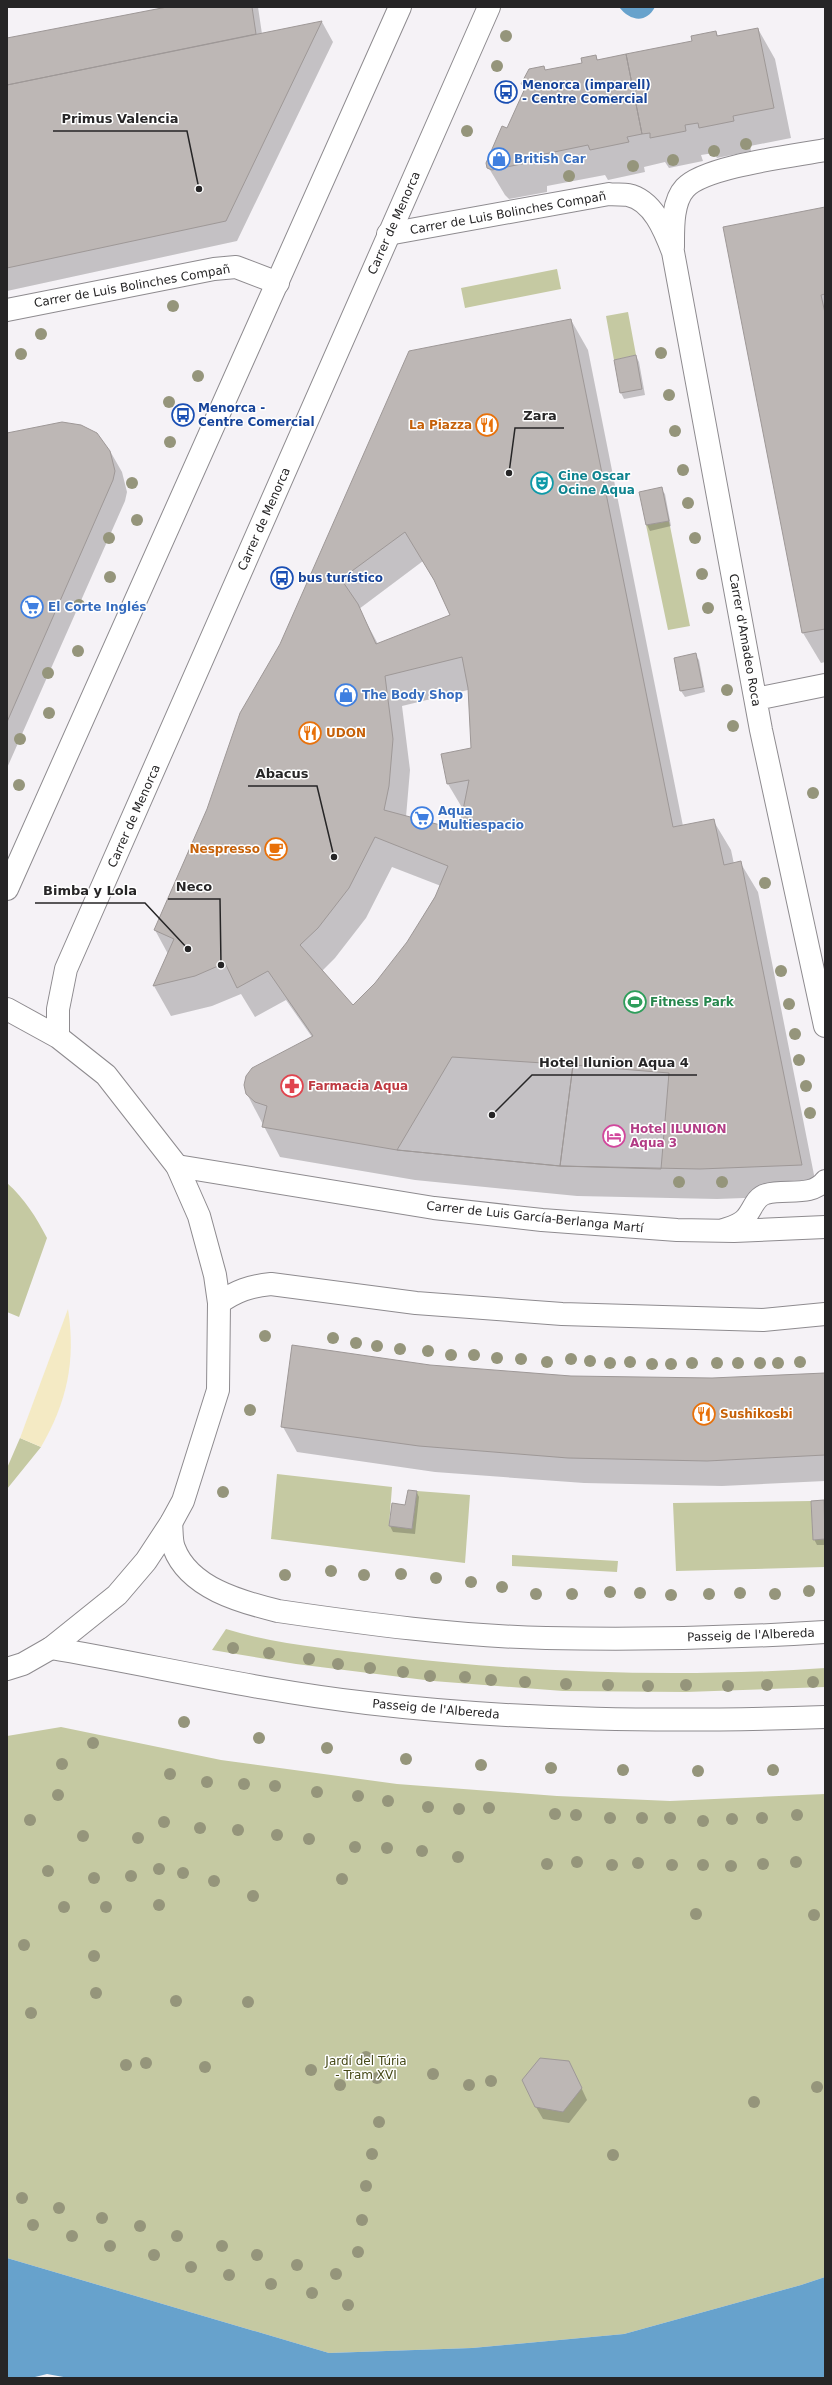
<svg xmlns="http://www.w3.org/2000/svg" width="832" height="2385" font-family="'DejaVu Sans',sans-serif">
<rect width="100%" height="100%" fill="#f5f2f6"/>
<path fill="#c5c9a2" d="M557,269L561,289L465,308L461,288Z
M628,312L636,355L614,360L606,316Z
M669,521L690,626L668,630L646,525Z
M7,1183C25,1199 36,1217 47,1238L19,1317L7,1312Z
M20,1438L41,1447L7,1489V1468Z
M277,1474L392,1487L389,1526L412,1529L417,1491L470,1495L465,1563L271,1539Z
M811,1501L814,1540L825,1539V1567L676,1571L673,1503Z
M512,1555L618,1561L617,1572L512,1566Z
M226,1629C278,1645 333,1649 387,1656C532,1673 680,1678 825,1668V1687L686,1692L563,1691L433,1681L296,1664L212,1650Z
M61,1727L221,1760L397,1784L557,1796L670,1801L825,1794V2277L801,2285L624,2334L472,2348L329,2353L7,2258V1736Z"/>
<path fill="#f4eac4" d="M68,1309C76,1361 67,1402 41,1447L20,1438Z"/>
<path fill="#67a2cc" d="M619,7H655C646,24 630,21 619,7Z
M7,2258L329,2353L472,2348L624,2334L801,2285L825,2277V2378H69L47,2374L31,2378H7Z"/>
<path fill="#0003" fill-rule="evenodd" d="M173,7H258L262,34L322,22L333,42L237,241L7,291V39Z
M758,29L775,59L791,138L750,146L751,151L717,158L714,153L701,155L703,161L669,168L665,162L644,167L645,172L608,180L605,175L547,186V192L509,199L505,195L487,165L507,130L525,90L522,84L527,73L532,69L543,67L546,71L583,64L595,56L598,60L693,42L716,32L718,36Z
M825,208V662L821,663L803,633L724,227Z
M571,320L588,350L683,826L713,820L731,850L734,864L740,862L758,892L818,1195L717,1199L577,1196L415,1180L280,1157L247,1094L312,1037L286,1000L255,1017L241,994L212,1006L171,1016L154,986L168,954L155,930L281,644ZM423,561L436,583L451,616L378,644L359,609ZM468,690L472,719V748L443,755L448,784L464,811L460,831L406,817L410,770L402,706ZM392,867L441,886L408,942L376,983L353,1006L322,971L335,958L366,918Z
M636,356L639,362L645,395L624,399L621,393L615,360Z
M7,434L110,451L122,472L127,492L125,501L7,768Z
M661,489L665,494L671,526L650,531L647,525L640,493Z
M695,655L699,660L705,692L685,697L681,691L675,659Z
M430,1366L571,1377L712,1379L825,1374V1481L722,1486L584,1483L435,1472L297,1452L283,1427Z
M416,1491L419,1497L415,1534L393,1532L390,1526Z
M823,1501L825,1545H817L814,1539Z
M575,2074L587,2100L569,2123L543,2119L536,2107Z"/>
<path fill="#bdb7b5" stroke="#9e9897" fill-rule="evenodd" d="M167,7H252L256,34L7,85V38Z
M322,21L226,221L7,268V85Z
M758,28L774,108L733,116L734,121L699,128L698,123L685,125L686,131L650,138V133L642,134L626,54L692,41L691,36L716,31L717,36Z
M626,54L642,134L627,137L629,142L590,150L588,145L530,157L531,162L492,170L487,168L486,163L502,126L507,128L526,86L521,84L529,69L544,66L545,70L582,63L581,58L596,55L597,60Z
M825,207V294L821,295L825,313V629L802,633L723,227Z
M571,319L673,827L714,819L724,865L741,861L802,1165L700,1169L560,1166L397,1150L262,1127L267,1106L255,1102L246,1094L244,1085L246,1076L252,1068L313,1036L268,971L237,988L225,963L195,976L153,986L174,939L154,930L207,809L240,713L280,644L409,351ZM405,532L434,580L450,615L376,644L358,604L341,579ZM462,657L468,688L471,748L441,754L447,784L469,780L459,830L384,810L389,786L393,739L385,676ZM375,837L448,866L435,897L407,942L375,983L353,1005L300,945L318,928L349,888Z
M636,355L642,389L620,393L614,360Z
M62,422L81,425L97,433L110,451L115,471L113,480L7,722V433Z
M662,487L669,521L646,525L639,492Z
M696,653L703,687L680,691L674,658Z
M452,1057L573,1065L560,1166L397,1150Z
M573,1065L669,1073L661,1169L560,1166Z
M292,1345L430,1365L571,1376L712,1378L825,1373V1455L707,1461L568,1458L419,1446L281,1427Z
M408,1490L417,1491L412,1529L389,1526L392,1503L405,1505Z
M824,1500L825,1539L813,1540L811,1501Z
M540,2058L569,2061L582,2088L563,2112L535,2107L522,2080Z"/>
<g fill="none" stroke-linecap="round" stroke-linejoin="round">
<g stroke="#8e8b8f" stroke-width="22">
<path id="lane" d="M718,1231C728,1227 740,1225 746,1217C753,1209 755,1197 766,1194C785,1188 812,1198 825,1180"/>
</g>
<g stroke="#8e8b8f" stroke-width="24">
<path id="street" d="M388,234L609,194C615,195 623,194 628,195C653,200 665,231 673,252L761,730L825,1026
M673,247C673,229 672,202 685,188C705,166 794,156 825,150
M7,310L214,269L236,267L278,283
M756,699L825,685
M177,1166L434,1208L542,1220L677,1230L734,1231L825,1227
M219,1303C236,1291 250,1286 271,1284L416,1303L562,1314L763,1320L825,1314"/>
</g>
<g stroke="#8e8b8f" stroke-width="24">
<path id="secondary" d="M171,1523C172,1531 171,1541 174,1548C189,1588 241,1602 278,1611C367,1624 457,1636 546,1638C639,1640 732,1638 825,1632
M51,1648C156,1666 261,1691 367,1703C520,1721 672,1722 825,1717"/>
</g>
<g stroke="#8e8b8f" stroke-width="24">
<path id="primary" d="M7,889L400,7
M7,1009L58,1037L106,1075L177,1166L199,1216L215,1275L219,1303L218,1390L183,1501L171,1523L146,1561L117,1595L51,1648L23,1664L7,1669
M58,1037V1009L66,969L489,7"/>
</g>
<use href="#lane" stroke="#fff" stroke-width="20"/>
<use href="#street" stroke="#fff" stroke-width="22"/>
<use href="#secondary" stroke="#fff" stroke-width="22"/>
<use href="#primary" stroke="#fff" stroke-width="22"/>
</g>
<g fill="#95957b">
<circle cx="506" cy="36" r="6"/>
<circle cx="497" cy="66" r="6"/>
<circle cx="467" cy="131" r="6"/>
<circle cx="746" cy="144" r="6"/>
<circle cx="714" cy="151" r="6"/>
<circle cx="673" cy="160" r="6"/>
<circle cx="633" cy="166" r="6"/>
<circle cx="569" cy="176" r="6"/>
<circle cx="173" cy="306" r="6"/>
<circle cx="41" cy="334" r="6"/>
<circle cx="661" cy="353" r="6"/>
<circle cx="21" cy="354" r="6"/>
<circle cx="198" cy="376" r="6"/>
<circle cx="669" cy="395" r="6"/>
<circle cx="169" cy="402" r="6"/>
<circle cx="675" cy="431" r="6"/>
<circle cx="170" cy="442" r="6"/>
<circle cx="683" cy="470" r="6"/>
<circle cx="132" cy="483" r="6"/>
<circle cx="688" cy="503" r="6"/>
<circle cx="137" cy="520" r="6"/>
<circle cx="109" cy="538" r="6"/>
<circle cx="695" cy="538" r="6"/>
<circle cx="702" cy="574" r="6"/>
<circle cx="110" cy="577" r="6"/>
<circle cx="79" cy="605" r="6"/>
<circle cx="708" cy="608" r="6"/>
<circle cx="78" cy="651" r="6"/>
<circle cx="48" cy="673" r="6"/>
<circle cx="727" cy="690" r="6"/>
<circle cx="49" cy="713" r="6"/>
<circle cx="733" cy="726" r="6"/>
<circle cx="20" cy="739" r="6"/>
<circle cx="19" cy="785" r="6"/>
<circle cx="813" cy="793" r="6"/>
<circle cx="765" cy="883" r="6"/>
<circle cx="781" cy="971" r="6"/>
<circle cx="789" cy="1004" r="6"/>
<circle cx="795" cy="1034" r="6"/>
<circle cx="799" cy="1060" r="6"/>
<circle cx="806" cy="1086" r="6"/>
<circle cx="810" cy="1113" r="6"/>
<circle cx="679" cy="1182" r="6"/>
<circle cx="722" cy="1182" r="6"/>
<circle cx="265" cy="1336" r="6"/>
<circle cx="333" cy="1338" r="6"/>
<circle cx="356" cy="1343" r="6"/>
<circle cx="377" cy="1346" r="6"/>
<circle cx="400" cy="1349" r="6"/>
<circle cx="428" cy="1351" r="6"/>
<circle cx="451" cy="1355" r="6"/>
<circle cx="474" cy="1355" r="6"/>
<circle cx="497" cy="1358" r="6"/>
<circle cx="521" cy="1359" r="6"/>
<circle cx="571" cy="1359" r="6"/>
<circle cx="590" cy="1361" r="6"/>
<circle cx="547" cy="1362" r="6"/>
<circle cx="630" cy="1362" r="6"/>
<circle cx="800" cy="1362" r="6"/>
<circle cx="610" cy="1363" r="6"/>
<circle cx="692" cy="1363" r="6"/>
<circle cx="717" cy="1363" r="6"/>
<circle cx="738" cy="1363" r="6"/>
<circle cx="760" cy="1363" r="6"/>
<circle cx="778" cy="1363" r="6"/>
<circle cx="652" cy="1364" r="6"/>
<circle cx="671" cy="1364" r="6"/>
<circle cx="250" cy="1410" r="6"/>
<circle cx="223" cy="1492" r="6"/>
<circle cx="331" cy="1571" r="6"/>
<circle cx="401" cy="1574" r="6"/>
<circle cx="285" cy="1575" r="6"/>
<circle cx="364" cy="1575" r="6"/>
<circle cx="436" cy="1578" r="6"/>
<circle cx="471" cy="1582" r="6"/>
<circle cx="502" cy="1587" r="6"/>
<circle cx="809" cy="1591" r="6"/>
<circle cx="610" cy="1592" r="6"/>
<circle cx="640" cy="1593" r="6"/>
<circle cx="740" cy="1593" r="6"/>
<circle cx="536" cy="1594" r="6"/>
<circle cx="572" cy="1594" r="6"/>
<circle cx="709" cy="1594" r="6"/>
<circle cx="775" cy="1594" r="6"/>
<circle cx="671" cy="1595" r="6"/>
<circle cx="233" cy="1648" r="6"/>
<circle cx="269" cy="1653" r="6"/>
<circle cx="309" cy="1659" r="6"/>
<circle cx="338" cy="1664" r="6"/>
<circle cx="370" cy="1668" r="6"/>
<circle cx="403" cy="1672" r="6"/>
<circle cx="430" cy="1676" r="6"/>
<circle cx="465" cy="1677" r="6"/>
<circle cx="491" cy="1680" r="6"/>
<circle cx="525" cy="1682" r="6"/>
<circle cx="813" cy="1682" r="6"/>
<circle cx="566" cy="1684" r="6"/>
<circle cx="608" cy="1685" r="6"/>
<circle cx="686" cy="1685" r="6"/>
<circle cx="767" cy="1685" r="6"/>
<circle cx="648" cy="1686" r="6"/>
<circle cx="728" cy="1686" r="6"/>
<circle cx="184" cy="1722" r="6"/>
<circle cx="259" cy="1738" r="6"/>
<circle cx="93" cy="1743" r="6"/>
<circle cx="327" cy="1748" r="6"/>
<circle cx="406" cy="1759" r="6"/>
<circle cx="62" cy="1764" r="6"/>
<circle cx="481" cy="1765" r="6"/>
<circle cx="551" cy="1768" r="6"/>
<circle cx="623" cy="1770" r="6"/>
<circle cx="773" cy="1770" r="6"/>
<circle cx="698" cy="1771" r="6"/>
<circle cx="170" cy="1774" r="6"/>
<circle cx="207" cy="1782" r="6"/>
<circle cx="244" cy="1784" r="6"/>
<circle cx="275" cy="1786" r="6"/>
<circle cx="317" cy="1792" r="6"/>
<circle cx="58" cy="1795" r="6"/>
<circle cx="358" cy="1796" r="6"/>
<circle cx="388" cy="1801" r="6"/>
<circle cx="428" cy="1807" r="6"/>
<circle cx="489" cy="1808" r="6"/>
<circle cx="459" cy="1809" r="6"/>
<circle cx="555" cy="1814" r="6"/>
<circle cx="576" cy="1815" r="6"/>
<circle cx="797" cy="1815" r="6"/>
<circle cx="610" cy="1818" r="6"/>
<circle cx="642" cy="1818" r="6"/>
<circle cx="670" cy="1818" r="6"/>
<circle cx="762" cy="1818" r="6"/>
<circle cx="732" cy="1819" r="6"/>
<circle cx="30" cy="1820" r="6"/>
<circle cx="703" cy="1821" r="6"/>
<circle cx="164" cy="1822" r="6"/>
<circle cx="200" cy="1828" r="6"/>
<circle cx="238" cy="1830" r="6"/>
<circle cx="277" cy="1835" r="6"/>
<circle cx="83" cy="1836" r="6"/>
<circle cx="138" cy="1838" r="6"/>
<circle cx="309" cy="1839" r="6"/>
<circle cx="355" cy="1847" r="6"/>
<circle cx="387" cy="1848" r="6"/>
<circle cx="422" cy="1851" r="6"/>
<circle cx="458" cy="1857" r="6"/>
<circle cx="577" cy="1862" r="6"/>
<circle cx="796" cy="1862" r="6"/>
<circle cx="638" cy="1863" r="6"/>
<circle cx="547" cy="1864" r="6"/>
<circle cx="763" cy="1864" r="6"/>
<circle cx="612" cy="1865" r="6"/>
<circle cx="672" cy="1865" r="6"/>
<circle cx="703" cy="1865" r="6"/>
<circle cx="731" cy="1866" r="6"/>
<circle cx="159" cy="1869" r="6"/>
<circle cx="48" cy="1871" r="6"/>
<circle cx="183" cy="1873" r="6"/>
<circle cx="131" cy="1876" r="6"/>
<circle cx="94" cy="1878" r="6"/>
<circle cx="342" cy="1879" r="6"/>
<circle cx="214" cy="1881" r="6"/>
<circle cx="253" cy="1896" r="6"/>
<circle cx="159" cy="1905" r="6"/>
<circle cx="64" cy="1907" r="6"/>
<circle cx="106" cy="1907" r="6"/>
<circle cx="696" cy="1914" r="6"/>
<circle cx="814" cy="1915" r="6"/>
<circle cx="24" cy="1945" r="6"/>
<circle cx="94" cy="1956" r="6"/>
<circle cx="96" cy="1993" r="6"/>
<circle cx="176" cy="2001" r="6"/>
<circle cx="248" cy="2002" r="6"/>
<circle cx="31" cy="2013" r="6"/>
<circle cx="366" cy="2057" r="6"/>
<circle cx="146" cy="2063" r="6"/>
<circle cx="126" cy="2065" r="6"/>
<circle cx="205" cy="2067" r="6"/>
<circle cx="311" cy="2070" r="6"/>
<circle cx="433" cy="2074" r="6"/>
<circle cx="377" cy="2078" r="6"/>
<circle cx="491" cy="2081" r="6"/>
<circle cx="340" cy="2085" r="6"/>
<circle cx="469" cy="2085" r="6"/>
<circle cx="817" cy="2087" r="6"/>
<circle cx="754" cy="2102" r="6"/>
<circle cx="379" cy="2122" r="6"/>
<circle cx="372" cy="2154" r="6"/>
<circle cx="613" cy="2155" r="6"/>
<circle cx="366" cy="2186" r="6"/>
<circle cx="22" cy="2198" r="6"/>
<circle cx="59" cy="2208" r="6"/>
<circle cx="102" cy="2218" r="6"/>
<circle cx="362" cy="2220" r="6"/>
<circle cx="33" cy="2225" r="6"/>
<circle cx="140" cy="2226" r="6"/>
<circle cx="72" cy="2236" r="6"/>
<circle cx="177" cy="2236" r="6"/>
<circle cx="110" cy="2246" r="6"/>
<circle cx="222" cy="2246" r="6"/>
<circle cx="358" cy="2252" r="6"/>
<circle cx="154" cy="2255" r="6"/>
<circle cx="257" cy="2255" r="6"/>
<circle cx="297" cy="2265" r="6"/>
<circle cx="191" cy="2267" r="6"/>
<circle cx="336" cy="2274" r="6"/>
<circle cx="229" cy="2275" r="6"/>
<circle cx="271" cy="2284" r="6"/>
<circle cx="312" cy="2293" r="6"/>
<circle cx="348" cy="2305" r="6"/>
</g>
<defs>
<g id="bus-ring" transform="scale(1.15)"><circle r="9.5" fill="#fff" stroke="#1a4fb4" stroke-width="1.5"/><path d="M-5-6H5V4H4V6H2V4H-2V6H-4V4H-5ZM-3.5-4V0h7V-4ZM-3.5 1.2v1.5H-2V1.2ZM2 1.2v1.5H3.5V1.2Z" fill="#1a4fb4"/></g>
<g id="shop-ring" transform="scale(1.15)"><circle r="9.5" fill="#fff" stroke="#3f7fe0" stroke-width="1.5"/><path d="M-5-2.5h2.3a2.7 3.5 0 0 1 5.4 0H5L5.5 6h-11ZM-1.5-2.5h3a1.5 2.3 0 0 0-3 0Z" fill="#3f7fe0"/></g>
<g id="restaurant-ring" transform="scale(1.15)"><circle r="9.5" fill="#fff" stroke="#e8710a" stroke-width="1.5"/><path d="M-5-6h1v4h1v-4h1v4h1v-4h1v5L-1.5 .5V6h-2V.5L-5-1ZM5-6V6H3V1.5H1.5Q1.5-4 5-6Z" fill="#e8710a"/></g>
<g id="theatre-ring" transform="scale(1.15)"><circle r="9.5" fill="#fff" stroke="#0f9aa8" stroke-width="1.5"/><path d="M-5-5.5Q0-4 5-5.5V0Q5 5 0 6Q-5 5-5 0ZM-3.3-2.5H-1v1.5H-3.3ZM1-2.5H3.3v1.5H1ZM-2.8 1Q0 5.5 2.8 1Z" fill="#0f9aa8"/></g>
<g id="supermarket-ring" transform="scale(1.15)"><circle r="9.5" fill="#fff" stroke="#3f7fe0" stroke-width="1.5"/><path d="M-6-5.5h2.5l.6 2H6L4.5 2H-2.5L-4.4-4H-6ZM-1.5 3.2a1.3 1.3 0 1 0 .1 0ZM3 3.2a1.3 1.3 0 1 0 .1 0Z" fill="#3f7fe0"/></g>
<g id="cafe-ring" transform="scale(1.15)"><circle r="9.5" fill="#fff" stroke="#e8710a" stroke-width="1.5"/><path d="M-5.5-4.5H6V0H3Q3 3.5 0 3.5H-2.5Q-5.5 3.5-5.5 0ZM3-3.2v2h1.7v-2ZM-6 4.5H4V6H-6Z" fill="#e8710a"/></g>
<g id="stadium-ring" transform="scale(1.15)"><circle r="9.5" fill="#fff" stroke="#2e9e5b" stroke-width="1.5"/><path d="M0-5a6.5 5 0 1 0 0 10a6.5 5 0 1 0 0-10ZM-3.5-1.8h7v3.6h-7Z" fill="#2e9e5b"/></g>
<g id="pharmacy-ring" transform="scale(1.15)"><circle r="9.5" fill="#fff" stroke="#e0444e" stroke-width="1.5"/><path d="M-2-6h4v4h4v4h-4v4h-4v-4h-4v-4h4Z" fill="#e0444e"/></g>
<g id="hotel-ring" transform="scale(1.15)"><circle r="9.5" fill="#fff" stroke="#d1479c" stroke-width="1.5"/><path d="M-6-4.5h1.5V1H6V5H4.5V3h-9V5H-6ZM-4 0a1.8 1.8 0 1 1 3.6 0ZM.5 0V-2.5h3Q6-2.5 6 0Z" fill="#d1479c"/></g>
</defs>
<g fill-rule="evenodd">
<use href="#bus-ring" x="506" y="92"/>
<use href="#shop-ring" x="499" y="159"/>
<use href="#bus-ring" x="183" y="415"/>
<use href="#restaurant-ring" x="487" y="425"/>
<use href="#theatre-ring" x="542" y="483"/>
<use href="#bus-ring" x="282" y="578"/>
<use href="#supermarket-ring" x="32" y="607"/>
<use href="#shop-ring" x="346" y="695"/>
<use href="#restaurant-ring" x="310" y="733"/>
<use href="#supermarket-ring" x="422" y="818"/>
<use href="#cafe-ring" x="276" y="849"/>
<use href="#stadium-ring" x="635" y="1002"/>
<use href="#pharmacy-ring" x="292" y="1086"/>
<use href="#hotel-ring" x="614" y="1136"/>
<use href="#restaurant-ring" x="704" y="1414"/>
</g>
<g text-anchor="middle" stroke-width="3" stroke-linejoin="round" paint-order="stroke">
<g font-size="12" font-weight="bold" fill="#164399" stroke="#fff" text-anchor="start">
<text x="522" y="89">Menorca (imparell)<tspan x="522" dy="14">- Centre Comercial</tspan></text>
<text x="198" y="412">Menorca -<tspan x="198" dy="14">Centre Comercial</tspan></text>
<text x="298" y="582">bus turístico</text>
</g>
<g font-size="12" font-weight="bold" fill="#366cbe" stroke="#fff" text-anchor="start">
<text x="514" y="163">British Car</text>
<text x="48" y="611">El Corte Inglés</text>
<text x="362" y="699">The Body Shop</text>
<text x="438" y="815">Aqua<tspan x="438" dy="14">Multiespacio</tspan></text>
</g>
<g font-size="12" fill="#262526" stroke="#fff">
<text transform="translate(508 213) rotate(-10)" y="4">Carrer de Luis Bolinches Compañ</text>
<text transform="translate(394 223) rotate(-66)" y="4">Carrer de Menorca</text>
<text transform="translate(132 286) rotate(-10)" y="4">Carrer de Luis Bolinches Compañ</text>
<text transform="translate(264 519) rotate(-66)" y="4">Carrer de Menorca</text>
<text transform="translate(745 640) rotate(80)" y="4">Carrer d'Amadeo Roca</text>
<text transform="translate(134 816) rotate(-66)" y="4">Carrer de Menorca</text>
<text transform="translate(535 1217) rotate(6)" y="4">Carrer de Luis García-Berlanga Martí</text>
<text transform="translate(751 1635) rotate(-2)" y="4">Passeig de l'Albereda</text>
<text transform="translate(436 1709) rotate(5)" y="4">Passeig de l'Albereda</text>
</g>
<g font-size="12" font-weight="bold" fill="#c56008" stroke="#fff" text-anchor="end">
<text x="472" y="429">La Piazza</text>
<text x="326" y="737" text-anchor="start">UDON</text>
<text x="260" y="853">Nespresso</text>
<text x="720" y="1418" text-anchor="start">Sushikosbi</text>
</g>
<g font-size="12" font-weight="bold" fill="#0d838f" stroke="#fff" text-anchor="start">
<text x="558" y="480">Cine Oscar<tspan x="558" dy="14">Ocine Aqua</tspan></text>
</g>
<g font-size="12" font-weight="bold" fill="#27864d" stroke="#fff" text-anchor="start">
<text x="650" y="1006">Fitness Park</text>
</g>
<g font-size="12" font-weight="bold" fill="#be3a42" stroke="#fff" text-anchor="start">
<text x="308" y="1090">Farmacia Aqua</text>
</g>
<g font-size="12" font-weight="bold" fill="#b23c85" stroke="#fff" text-anchor="start">
<text x="630" y="1133">Hotel ILUNION<tspan x="630" dy="14">Aqua 3</tspan></text>
</g>
<g font-size="12" fill="#464917" stroke="#fff">
<text x="366" y="2065">Jardí del Túria<tspan x="366" dy="14">- Tram XVI</tspan></text>
</g>
</g>
<path fill="none" stroke="#262526" stroke-width="1.5" d="M199 189L187 131H53M509 473L515 428H564M334 857L317 786H248M221 965L220 899H168M188 949L145 903H35M492 1115L532 1075H697"/>
<g fill="#262526" stroke="#fff" stroke-width="1.5">
<circle cx="199" cy="189" r="4"/>
<circle cx="509" cy="473" r="4"/>
<circle cx="334" cy="857" r="4"/>
<circle cx="221" cy="965" r="4"/>
<circle cx="188" cy="949" r="4"/>
<circle cx="492" cy="1115" r="4"/>
</g>
<g font-size="13" text-anchor="middle" font-weight="bold" fill="#262526" stroke="#fff" stroke-width="3" stroke-linejoin="round" paint-order="stroke">
<text x="120" y="123">Primus Valencia</text>
<text x="540" y="420">Zara</text>
<text x="282" y="778">Abacus</text>
<text x="194" y="891">Neco</text>
<text x="90" y="895">Bimba y Lola</text>
<text x="614" y="1067">Hotel Ilunion Aqua 4</text>
</g>
<rect width="832" height="2385" fill="none" stroke="#262526" stroke-width="16"/>
</svg>
